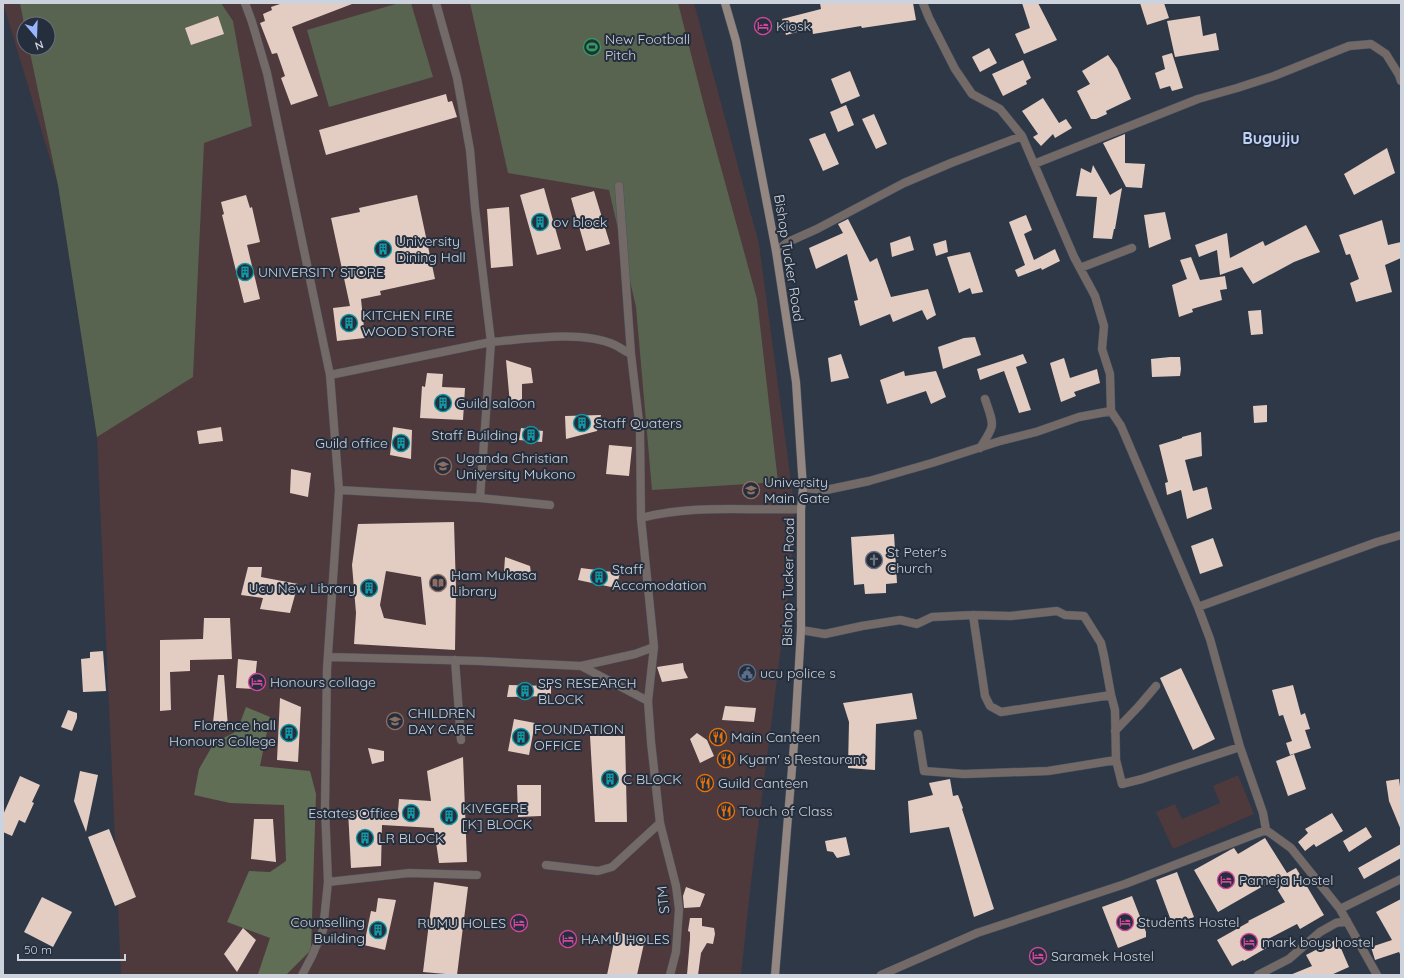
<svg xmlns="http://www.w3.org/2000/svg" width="1404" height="978" font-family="Quicksand,sans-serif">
<rect width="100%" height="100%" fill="#2f3847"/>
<path fill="#4e393c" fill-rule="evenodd" d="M3,3H694L759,244L793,496L795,521L789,585L751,882L741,975H121L97,437L58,185ZM24,24H48V48H24Z
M1238,775L1254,814L1173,849L1156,812L1175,804L1182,819L1220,803L1213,786Z"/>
<path fill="#586450" d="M20,3H221L233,21L252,126L204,143L193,377L97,437L58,185L29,48H48V24H24Z
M399,3H411L433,77L329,107L307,30Z
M470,3H678L706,113L757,299L778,482L652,490L636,307L609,190L508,173Z"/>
<path fill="#5f6e55" d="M246,707L270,717L260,766L310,771L316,794L311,950L286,975H259L258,974L270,938L227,922L249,871L270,872L286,861L284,805L230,803L194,795L199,769L214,743L237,731Z"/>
<path fill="#e3cdc3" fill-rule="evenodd" d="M283,3L352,4L292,27L318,96L291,105L281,78L285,76L277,53L272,54L260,23L265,21L263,14L272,10L271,7Z
M820,3H913L916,20L862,28L861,26L813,34L812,28L786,35L782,19L821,9Z
M1022,3H1038L1057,40L1024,54L1015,34L1030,28Z
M1140,3H1164L1169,18L1147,25Z
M218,16L224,34L191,45L185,28Z
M1200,16L1203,36L1216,33L1219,50L1175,57L1167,21Z
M989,48L997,63L980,72L972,57Z
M1172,53L1183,88L1172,91L1170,86L1160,89L1155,73L1165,69L1162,56Z
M1108,55L1117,68L1131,99L1106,111L1107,114L1096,119H1091L1077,91L1090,84L1082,71Z
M1023,60L1031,78L1026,81L1027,84L1003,96L992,74Z
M850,71L860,96L841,104L831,79Z
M446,94L448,102L452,101L457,117L326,155L319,130Z
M1043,98L1059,123L1066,119L1072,128L1055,138L1053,134L1041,146L1033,137L1038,134L1022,111Z
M846,105L854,125L838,132L830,112Z
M874,114L887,144L876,149L862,119Z
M825,133L839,164L823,171L809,139Z
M1125,134V163L1145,164L1142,188L1126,187L1103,143Z
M1387,148L1395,173L1354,195L1344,174Z
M1093,165L1110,195L1122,188L1115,229H1114L1112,239L1093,238L1097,197L1076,196L1081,168L1091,173Z
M544,188L561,249L537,255L520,195Z
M594,191L610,244L586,251L571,198Z
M246,195L250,208L252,207L260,242L247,245L260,299L244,303L222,215L224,214L221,202Z
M417,195L435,279L380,291L381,295L361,299L365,338L337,341L333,308L350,306L331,218L360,212L359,208Z
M509,207L513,266L491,268L487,209Z
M1165,212L1171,239L1149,248L1144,215Z
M1026,215L1032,230L1024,234L1034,260L1055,249L1060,261L1042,270L1041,268L1018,277L1015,270L1025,265L1009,222Z
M848,219L870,262L877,258L891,297L928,289L936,315L927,320L922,310L893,322L890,314L860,326L854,301L858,300L847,254L816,269L809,248L843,233L838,224Z
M1382,220L1388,245L1401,242V258L1385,265L1392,292L1356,302L1350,283L1359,279L1350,254L1346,255L1339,235Z
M1306,225L1320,252L1294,262L1253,284L1242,267L1220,275L1217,250L1199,257L1195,245L1227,233L1230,258L1263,241L1265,246Z
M910,236L914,250L892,257L890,243Z
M946,240L948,252L936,256L933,244Z
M970,252L983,292L972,294L970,288L959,293L947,257Z
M1191,257L1200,280L1225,276L1227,289L1220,290L1222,300L1192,309L1193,312L1179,317L1172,285L1187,279L1180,260Z
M1261,310L1263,334L1251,335L1248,311Z
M975,337L981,355L943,369L938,347L964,338Z
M841,354L849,378L831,382L828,358Z
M1023,354L1027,363L1016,367L1031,410L1019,413L1004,371L980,380L977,369Z
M1170,357H1180L1181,369L1180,376L1152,377L1151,359Z
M1064,358L1070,378L1097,369L1100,383L1074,392L1076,396L1061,402L1050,363Z
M506,360L531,368L533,383L522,384V404H510Z
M904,371L905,376L936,371L946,397L931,404L926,391L887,404L880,380Z
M427,373L443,374L442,387L465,388L463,420L420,418L422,386L425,387Z
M1267,405V422L1254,423L1253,406Z
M601,415L597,431L566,439L565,416Z
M221,427L223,441L199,444L197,431Z
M393,427L412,430L411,459L390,455Z
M521,428L543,431L542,442L519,440Z
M1201,432L1202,456L1185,460L1193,491L1207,487L1212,509L1187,519L1181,490L1167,495L1165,483L1168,482L1159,445L1182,438V437Z
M609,445L632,447L629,476L606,474Z
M291,469L311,473L308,497L290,493Z
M454,522L456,589L455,650L354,644L356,613L352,565L358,524ZM386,571L421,577L426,625L384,618L380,605Z
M894,534L897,583L886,584V593L865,594L864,584L854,585L851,537Z
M1213,538L1223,566L1200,574L1191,546Z
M505,557L530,566L532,580L504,572Z
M248,567H262L261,577L298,584L290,613L260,609L263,598L241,595Z
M581,568L620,573L616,588L578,580Z
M204,618H230L232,659L190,660V671L170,672L171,710L160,711V640L203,639Z
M103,651L106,691L83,692L81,659L90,658V652Z
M238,659L257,661L254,689L236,688Z
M683,663L684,670L688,678L662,682L657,667Z
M1181,668L1215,739L1193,750L1160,678Z
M218,675H224L228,727L213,723Z
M509,685L551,686V696L507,697Z
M1293,685L1301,715L1305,713L1310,729L1305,730L1311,748L1290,755L1286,743L1292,741L1283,715L1279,716L1272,690Z
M912,693L917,719L876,724L875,770L848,768L849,722L843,703Z
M280,698L301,707L298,762L277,760Z
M725,706L756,708L754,722L722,720Z
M68,710L77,713V718L72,731L61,727Z
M514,719L535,723L529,755L508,751Z
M697,733L707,740L714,756L700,763L690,739Z
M590,736H625L627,822H595Z
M368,748L384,751V761L372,764Z
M1294,754L1306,789L1288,796L1276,761Z
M463,757L467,862L439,863L434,828L382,825L381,866L351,868L348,810L398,811L399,799L431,801L427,771Z
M80,771L98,775L86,832L74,801Z
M20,776L40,785L32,802L34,803L25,823L19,820L12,836L3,832V815Z
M950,779L953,796L958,795L963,808L962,809L994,909L974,917L949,827L910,833L908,801L933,795L929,783Z
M1399,779L1401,794V830L1389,801L1386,781Z
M517,785H541V816L518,817Z
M1332,813L1343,831L1316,847L1314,844L1305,851L1298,842L1308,833L1305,829Z
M254,819H273L276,862L251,859Z
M1366,827L1372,837L1349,852L1343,841Z
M109,829L136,897L115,906L88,837Z
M846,837L850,855L837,858L833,852L827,851L825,841Z
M1265,838L1287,873L1296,868L1324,915L1300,929L1297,924L1264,941L1268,947L1244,961L1243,960L1232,966L1217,940L1249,922L1248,921L1285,902L1272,881L1218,912L1194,870L1230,850L1234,848L1238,854Z
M1401,844V858L1364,879L1358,868Z
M1177,872L1194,917L1173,926L1156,880Z
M434,882L468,887L457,975L423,972Z
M686,887L705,894L700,907L684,908L683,896Z
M1132,896L1146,932V937L1118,948L1102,907Z
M42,897L72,912L53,947L24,932Z
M378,898L396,900L385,950L364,945L371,911L376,912Z
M1401,899V956L1399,952L1375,960L1371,947L1392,940L1376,912Z
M690,918H702V926L714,928L715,934L713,944L707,943L701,953L698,975H687L690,939V932L688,931Z
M243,928L256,940L237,972L224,954Z
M616,932L645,939L637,975H607Z
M1337,939L1349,967L1331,975H1290L1312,966L1306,955Z"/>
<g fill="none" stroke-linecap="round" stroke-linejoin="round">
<g stroke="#4b5462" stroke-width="9">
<path id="lane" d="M245,3L252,22L267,73L330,375L339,490L327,669L325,807L328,882L323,930L312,956L302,975
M436,3L457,78L470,150L475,208L491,342C528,339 581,330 615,345C621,348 626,352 631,354L640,430L641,518L654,647L648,701L651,742L660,823L676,886L679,909L676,952L670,975
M619,186L631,354
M330,375L491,342L480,498
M339,490L480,498L550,505
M641,518C693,504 748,511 801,509
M329,657L480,661L581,666L635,654L654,647
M455,660L461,740
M581,666L648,701
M546,865L598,871L612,867L660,823
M328,882L409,873L477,875"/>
</g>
<g stroke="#4b5462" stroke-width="9">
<path id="street" d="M1034,164L1198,99L1237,88L1274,76L1349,46L1371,44L1386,54L1399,75L1401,81
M776,251L788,242L817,229L904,183L951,163L1022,136
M1080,268L1132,248
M1111,411L1121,426L1198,607L1210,639L1240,747L1263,813L1266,830
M980,448C996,424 994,426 985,399
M803,488L826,490L869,481L932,463L1000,441L1036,432L1079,417L1111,411L1110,374L1102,349L1104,326L1095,296L1074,257L1022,136L1000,109L972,94L955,69L929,18L923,3
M1198,607L1377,542L1401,535
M973,615L985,696L990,706L1001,712L1111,695
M801,630L825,634L862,626L900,620L917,624L932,617L973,615L1010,616L1057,611L1065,615L1084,616L1101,643L1104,656L1111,695L1115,710L1116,760L1122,784L1142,779L1240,747
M1115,731L1139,706L1156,686
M918,734L924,771L964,774L1048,771L1116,760
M1340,909L1401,879
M881,975L977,933L1125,884L1266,830L1291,848L1340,909L1377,975
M1258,975L1289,959L1320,932L1336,923L1347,921"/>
</g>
<g stroke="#4b5462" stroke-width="9">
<path id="secondary" d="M725,3L736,41L776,251L796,382L803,488L801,509V630L795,732L775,975"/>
</g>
<use href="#lane" stroke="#736a67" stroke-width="8"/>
<use href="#street" stroke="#736a67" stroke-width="8"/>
<use href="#secondary" stroke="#948680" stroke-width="8"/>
</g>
<defs>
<g id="hotel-ring" transform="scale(0.9)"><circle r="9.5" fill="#252e3c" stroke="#d1479c" stroke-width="1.5"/><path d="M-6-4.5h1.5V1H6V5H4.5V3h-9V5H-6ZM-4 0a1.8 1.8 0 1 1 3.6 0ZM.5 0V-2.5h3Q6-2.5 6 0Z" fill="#d1479c"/></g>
<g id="stadium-ring" transform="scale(0.9)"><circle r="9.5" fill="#252e3c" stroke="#2e9e5b" stroke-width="1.5"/><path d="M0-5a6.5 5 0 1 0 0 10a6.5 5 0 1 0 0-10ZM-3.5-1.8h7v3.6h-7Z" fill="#2e9e5b"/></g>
<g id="building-ring" transform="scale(0.9)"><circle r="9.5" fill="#252e3c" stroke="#0f9aa8" stroke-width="1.5"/><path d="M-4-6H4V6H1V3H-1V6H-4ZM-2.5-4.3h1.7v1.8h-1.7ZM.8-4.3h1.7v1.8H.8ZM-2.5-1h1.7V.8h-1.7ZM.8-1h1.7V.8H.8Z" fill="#0f9aa8"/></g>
<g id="university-ring" transform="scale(0.9)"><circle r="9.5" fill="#252e3c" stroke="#8d6e63" stroke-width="1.5"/><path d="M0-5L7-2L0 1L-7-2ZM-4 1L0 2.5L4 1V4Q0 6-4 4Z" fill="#8d6e63"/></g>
<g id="school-ring" transform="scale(0.9)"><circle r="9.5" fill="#252e3c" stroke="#8d6e63" stroke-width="1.5"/><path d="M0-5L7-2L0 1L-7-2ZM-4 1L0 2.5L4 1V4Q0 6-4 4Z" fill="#8d6e63"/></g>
<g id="church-ring" transform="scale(0.9)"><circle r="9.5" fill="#252e3c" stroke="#6b7280" stroke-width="1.5"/><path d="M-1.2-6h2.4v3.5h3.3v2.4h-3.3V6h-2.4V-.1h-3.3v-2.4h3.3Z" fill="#6b7280"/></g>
<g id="library-ring" transform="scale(0.9)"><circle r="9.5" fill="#252e3c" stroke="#8d6e63" stroke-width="1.5"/><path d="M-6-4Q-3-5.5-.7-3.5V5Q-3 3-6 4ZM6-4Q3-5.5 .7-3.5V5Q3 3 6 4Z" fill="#8d6e63"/></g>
<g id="civic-ring" transform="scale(0.9)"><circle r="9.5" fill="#252e3c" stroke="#5c6f8a" stroke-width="1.5"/><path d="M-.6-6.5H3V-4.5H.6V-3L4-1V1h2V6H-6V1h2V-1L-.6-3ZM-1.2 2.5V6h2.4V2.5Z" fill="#5c6f8a"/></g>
<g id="restaurant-ring" transform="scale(0.9)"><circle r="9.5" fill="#252e3c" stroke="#e8710a" stroke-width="1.5"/><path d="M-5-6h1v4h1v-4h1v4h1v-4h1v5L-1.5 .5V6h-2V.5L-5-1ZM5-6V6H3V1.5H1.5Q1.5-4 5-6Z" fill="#e8710a"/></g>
</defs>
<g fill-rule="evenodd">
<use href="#hotel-ring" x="763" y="26"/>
<use href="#stadium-ring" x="592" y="47"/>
<use href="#building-ring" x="540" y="222"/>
<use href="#building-ring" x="383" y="249"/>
<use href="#building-ring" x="245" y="272"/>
<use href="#building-ring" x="349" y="323"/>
<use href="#building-ring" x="443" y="403"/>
<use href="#building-ring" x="582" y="423"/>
<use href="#building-ring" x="531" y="435"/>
<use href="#building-ring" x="401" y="443"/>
<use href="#university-ring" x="443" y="466"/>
<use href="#school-ring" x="751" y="490"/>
<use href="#church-ring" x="874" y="560"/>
<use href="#building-ring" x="599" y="577"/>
<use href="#library-ring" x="438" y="583"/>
<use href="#building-ring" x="369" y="588"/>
<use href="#civic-ring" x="747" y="673"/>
<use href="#hotel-ring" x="257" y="682"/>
<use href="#building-ring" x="525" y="691"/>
<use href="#school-ring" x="395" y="721"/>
<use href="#building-ring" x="289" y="733"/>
<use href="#building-ring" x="521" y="737"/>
<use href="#restaurant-ring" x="718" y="737"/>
<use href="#restaurant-ring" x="726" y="759"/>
<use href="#building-ring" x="610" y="779"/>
<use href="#restaurant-ring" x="705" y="783"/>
<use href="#restaurant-ring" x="726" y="811"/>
<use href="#building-ring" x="411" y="813"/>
<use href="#building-ring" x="449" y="816"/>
<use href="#building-ring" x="365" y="838"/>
<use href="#hotel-ring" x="1226" y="880"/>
<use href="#hotel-ring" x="1125" y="922"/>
<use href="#hotel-ring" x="519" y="923"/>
<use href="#building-ring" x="378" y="930"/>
<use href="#hotel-ring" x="568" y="939"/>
<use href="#hotel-ring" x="1249" y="942"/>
<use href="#hotel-ring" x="1038" y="956"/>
</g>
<g text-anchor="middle" stroke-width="4" stroke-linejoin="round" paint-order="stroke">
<g font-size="14" fill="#cdd3dc" stroke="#252e3c" text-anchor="start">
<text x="776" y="31">Kiosk</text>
<text x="605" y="44">New Football<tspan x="605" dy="16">Pitch</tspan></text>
<text x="553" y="227">ov block</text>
<text x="396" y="246">University<tspan x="396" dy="16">Dining Hall</tspan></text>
<text x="258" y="277">UNIVERSITY STORE</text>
<text x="362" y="320">KITCHEN FIRE<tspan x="362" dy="16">WOOD STORE</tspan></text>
<text x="456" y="408">Guild saloon</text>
<text x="595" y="428">Staff Quaters</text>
<text x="518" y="440" text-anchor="end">Staff Building</text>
<text x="388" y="448" text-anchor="end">Guild office</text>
<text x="456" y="463">Uganda Christian<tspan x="456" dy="16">University Mukono</tspan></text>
<text x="764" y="487">University<tspan x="764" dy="16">Main Gate</tspan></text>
<text x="887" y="557">St Peter's<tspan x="887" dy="16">Church</tspan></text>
<text x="612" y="574">Staff<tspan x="612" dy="16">Accomodation</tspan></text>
<text x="451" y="580">Ham Mukasa<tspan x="451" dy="16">Library</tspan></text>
<text x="356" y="593" text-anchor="end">Ucu New Library</text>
<text x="760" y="678">ucu police s</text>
<text x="270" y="687">Honours collage</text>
<text x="538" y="688">SPS RESEARCH<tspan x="538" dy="16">BLOCK</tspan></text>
<text x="408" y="718">CHILDREN<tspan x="408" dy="16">DAY CARE</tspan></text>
<text x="276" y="730" text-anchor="end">Florence hall<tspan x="276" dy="16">Honours College</tspan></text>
<text x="534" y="734">FOUNDATION<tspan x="534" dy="16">OFFICE</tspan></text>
<text x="731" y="742">Main Canteen</text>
<text x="739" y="764">Kyam' s Restaurant</text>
<text x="623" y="784">C BLOCK</text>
<text x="718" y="788">Guild Canteen</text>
<text x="462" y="813">KIVEGERE<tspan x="462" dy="16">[K] BLOCK</tspan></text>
<text x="739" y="816">Touch of Class</text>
<text x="398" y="818" text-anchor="end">Estates Office</text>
<text x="378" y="843">LR BLOCK</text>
<text x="1239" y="885">Pameja Hostel</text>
<text x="365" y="927" text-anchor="end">Counselling<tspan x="365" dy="16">Building</tspan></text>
<text x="1138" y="927">Students Hostel</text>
<text x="506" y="928" text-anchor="end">RUMU HOLES</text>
<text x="581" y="944">HAMU HOLES</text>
<text x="1262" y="947">mark boys hostel</text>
<text x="1051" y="961">Saramek Hostel</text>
</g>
<g font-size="14" fill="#cdd3dc" stroke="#252e3c">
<text transform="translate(789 258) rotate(81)" y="5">Bishop Tucker Road</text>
<text transform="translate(788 582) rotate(-89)" y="5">Bishop Tucker Road</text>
<text transform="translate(663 900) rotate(-96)" y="5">STM</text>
</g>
<g font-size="16" font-weight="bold" fill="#becff8" stroke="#252e3c">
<text x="1271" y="144">Bugujju</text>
</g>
</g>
<rect width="1404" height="978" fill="none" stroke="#cdd3dc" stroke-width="8"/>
<g transform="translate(36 36) rotate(161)"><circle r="19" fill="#252e3c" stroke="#68707c"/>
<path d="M0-3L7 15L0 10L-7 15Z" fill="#99b5fd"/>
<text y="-6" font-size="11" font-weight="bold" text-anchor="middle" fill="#cdd3dc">N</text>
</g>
<path d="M18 954v6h107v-6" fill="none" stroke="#cdd3dc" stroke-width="2"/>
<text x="24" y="954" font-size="12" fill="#cdd3dc" stroke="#252e3c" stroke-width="3" paint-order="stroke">50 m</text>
</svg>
